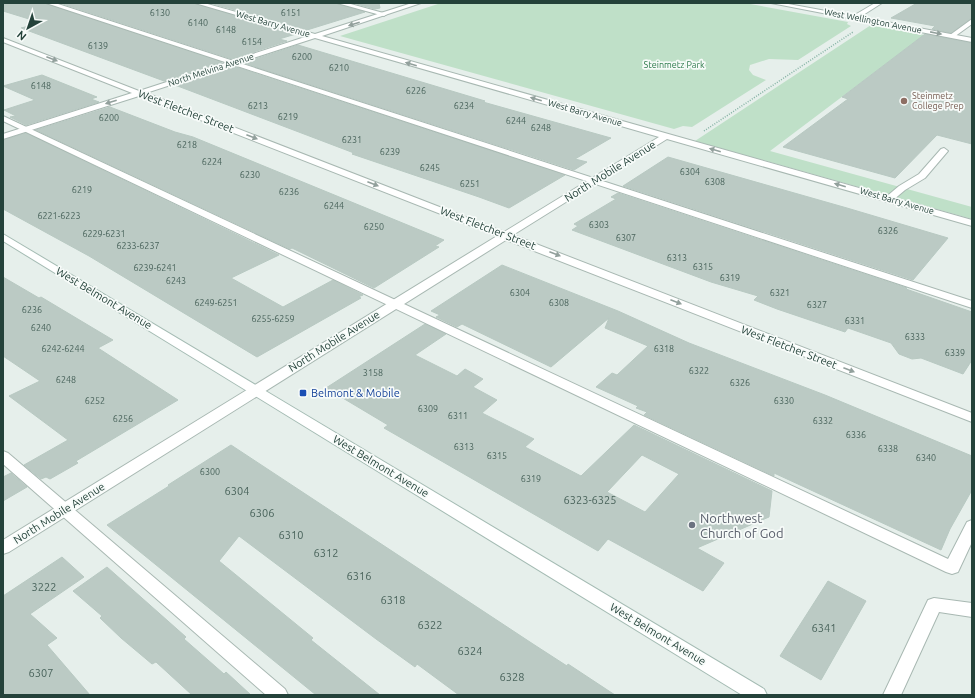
<svg xmlns="http://www.w3.org/2000/svg" width="975" height="698" font-family="Ubuntu,sans-serif">
<rect width="100%" height="100%" fill="#e6efeb"/>
<path fill="#bfe0c8" d="M441,3H745L848,22L847,24L851,26L798,60L769,59L750,65L749,70L753,75L766,80L692,127L683,126L674,129L340,36Z
M871,25L972,44L916,41L770,151L972,207V219L695,141Z"/>
<path fill="#bbcac4" stroke="#b8c9c2" fill-rule="evenodd" d="M3,3H45L222,62L164,81L21,28L42,23L3,11Z
M60,3H194L296,34L279,39L287,41L232,59Z
M210,3H336L365,12L307,30Z
M353,3H379L380,8L375,9Z
M917,3H972V18L951,33L932,29L935,26L891,18Z
M925,34L972,43V144L937,135L895,178L783,147L848,99L842,97Z
M298,45L485,101L483,102L611,138L575,159L587,162L574,170L244,63Z
M233,66L565,175L509,208L479,197L352,154L354,153L175,85Z
M42,75L97,97L91,99L99,102L26,125L10,117L16,116L4,110L35,100L3,86Z
M110,107L175,132L193,137L444,240L435,246L439,247L374,288L292,248L290,249L36,130Z
M26,133L279,255L231,278L283,307L333,280L363,295L358,297L361,298L257,357L89,256L3,209V140Z
M668,157L847,208L948,238L913,280L623,186Z
M618,193L907,288L906,289L972,312V360L963,374L921,358L912,359L899,354L891,343L848,328L845,332L777,309L754,300L758,296L711,282L572,230L578,226L574,224L616,199L611,197Z
M502,265L618,311L689,343L825,395L972,456V490L950,529L941,550L774,473V476L644,415L647,412L636,408L638,406L596,387L612,373L617,375L648,346L605,328L609,318L551,367L462,324L457,327L436,317L440,315L431,311Z
M3,277L39,298L41,297L113,340L98,348L178,400L76,461L78,463L50,479L46,477L41,479L24,465L68,440L9,396L40,381L3,356Z
M425,324L446,334L415,355L457,376L465,369L483,379L473,387L497,400L482,413L534,439L525,447L581,476L634,425L772,491L769,517L697,548L724,563L703,591L608,539L598,551L384,428L388,425L326,388ZM642,455L679,474L645,512L607,492Z
M231,445L533,644L567,666L568,664L615,695H459L417,664L415,667L376,639L239,536L219,561L313,638L311,640L380,695H316L107,525L169,486L168,485Z
M11,473L27,487L3,501V477Z
M62,557L84,577L30,614L57,638L47,645L90,695H3V596Z
M107,567L186,637L184,639L224,674L226,672L251,695H192L156,662L152,664L121,638L100,618L102,616L73,591Z
M828,581L866,601L821,680L780,656Z"/>
<g fill="none" stroke-linecap="round" stroke-linejoin="round">
<g stroke="#a8b8b2" stroke-width="2">
<path id="service" d="M46,3H55L972,301V308Z
M337,3H347L387,14L384,16Z
M972,19V24L954,37H950V35Z
M3,116L948,559L967,522L972,520V542L958,572L952,574L946,572L3,121Z
M944,148L948,151L925,178L905,190L892,201H886V197L899,186L919,174L941,149Z
M3,451L8,453L285,689L288,695H266L3,464Z
M934,598L972,603V617L939,612L901,695H883L928,600Z"/>
</g>
<g stroke="#a8b8b2" stroke-width="2">
<path id="minor" d="M195,3H204L315,34L412,3H421L322,36L972,220V226L667,139L513,235L972,413V422L506,240L9,552L3,554V540L497,236L139,96L3,139V134L132,93L3,42V38L139,91L308,36ZM315,38L659,137L504,232L146,93Z
M771,3H783L853,16L875,3H882L860,17L972,38V42Z"/>
</g>
<g stroke="#a4bbb3" stroke-width="2">
<path id="secondary" d="M3,234L764,689L767,695H742L3,241Z"/>
</g>
<path stroke="#86b3a5" stroke-width="1.5" stroke-dasharray="1 1.5" stroke-linecap="butt" d="M704,131L853,32"/>
<use href="#service" fill="#fff" fill-rule="evenodd"/>
<use href="#minor" fill="#fff" fill-rule="evenodd"/>
<use href="#secondary" fill="#fff" fill-rule="evenodd"/>
</g>
<defs><path id="oneway-solid" d="M-6-.8H1V-3.2L6.5 0L1 3.2V.8H-6Z"/></defs>
<g fill="#92a09c">
<use href="#oneway-solid" transform="translate(354 24) rotate(162)"/>
<use href="#oneway-solid" transform="translate(936 33) rotate(11)"/>
<use href="#oneway-solid" transform="translate(52 59) rotate(21)"/>
<use href="#oneway-solid" transform="translate(411 64) rotate(-164)"/>
<use href="#oneway-solid" transform="translate(536 99) rotate(-164)"/>
<use href="#oneway-solid" transform="translate(111 102) rotate(162)"/>
<use href="#oneway-solid" transform="translate(252 137) rotate(21)"/>
<use href="#oneway-solid" transform="translate(715 150) rotate(-164)"/>
<use href="#oneway-solid" transform="translate(373 184) rotate(21)"/>
<use href="#oneway-solid" transform="translate(840 185) rotate(-164)"/>
<use href="#oneway-solid" transform="translate(555 254) rotate(21)"/>
<use href="#oneway-solid" transform="translate(676 302) rotate(21)"/>
<use href="#oneway-solid" transform="translate(849 370) rotate(21)"/>
</g>
<circle fill="#8d6e63" stroke="#f7fbf9" stroke-width="1.5" cx="904" cy="101" r="4"/>
<rect fill="#1a4fb4" stroke="#f7fbf9" stroke-width="1.5" x="299" y="389" width="8" height="8" rx="2"/>
<circle fill="#6b7280" stroke="#f7fbf9" stroke-width="1.5" cx="692" cy="525" r="4"/>
<g text-anchor="middle" stroke-width="3.5" stroke-linejoin="round" paint-order="stroke">
<g font-size="9" fill="#4a645c">
<text x="160" y="16">6130</text>
<text x="291" y="16">6151</text>
<text x="198" y="26">6140</text>
<text x="226" y="33">6148</text>
<text x="252" y="45">6154</text>
<text x="98" y="49">6139</text>
<text x="302" y="60">6200</text>
<text x="339" y="71">6210</text>
<text x="41" y="89">6148</text>
<text x="416" y="94">6226</text>
<text x="258" y="109">6213</text>
<text x="464" y="109">6234</text>
<text x="288" y="120">6219</text>
<text x="109" y="121">6200</text>
<text x="516" y="124">6244</text>
<text x="541" y="131">6248</text>
<text x="352" y="143">6231</text>
<text x="187" y="148">6218</text>
<text x="390" y="155">6239</text>
<text x="212" y="165">6224</text>
<text x="430" y="171">6245</text>
<text x="690" y="175">6304</text>
<text x="250" y="178">6230</text>
<text x="715" y="185">6308</text>
<text x="470" y="187">6251</text>
<text x="82" y="193">6219</text>
<text x="289" y="195">6236</text>
<text x="334" y="209">6244</text>
<text x="59" y="219">6221-6223</text>
<text x="599" y="228">6303</text>
<text x="374" y="230">6250</text>
<text x="888" y="234">6326</text>
<text x="104" y="237">6229-6231</text>
<text x="626" y="241">6307</text>
<text x="138" y="249">6233-6237</text>
<text x="677" y="261">6313</text>
<text x="703" y="270">6315</text>
<text x="155" y="271">6239-6241</text>
<text x="730" y="281">6319</text>
<text x="176" y="284">6243</text>
<text x="520" y="296">6304</text>
<text x="780" y="296">6321</text>
<text x="216" y="306">6249-6251</text>
<text x="559" y="306">6308</text>
<text x="817" y="308">6327</text>
<text x="32" y="313">6236</text>
<text x="273" y="322">6255-6259</text>
<text x="855" y="324">6331</text>
<text x="41" y="331">6240</text>
<text x="915" y="340">6333</text>
<text x="63" y="352">6242-6244</text>
<text x="664" y="352">6318</text>
<text x="955" y="356">6339</text>
<text x="699" y="374">6322</text>
<text x="373" y="376">3158</text>
<text x="66" y="383">6248</text>
<text x="740" y="386">6326</text>
<text x="95" y="404">6252</text>
<text x="784" y="404">6330</text>
<text x="428" y="412">6309</text>
<text x="458" y="419">6311</text>
<text x="123" y="422">6256</text>
<text x="823" y="424">6332</text>
<text x="856" y="438">6336</text>
<text x="464" y="450">6313</text>
<text x="888" y="452">6338</text>
<text x="497" y="459">6315</text>
<text x="926" y="461">6340</text>
<text x="210" y="475">6300</text>
<text x="531" y="482">6319</text>
</g>
<g font-size="9" fill="#24423a" stroke="#f7fbf9">
<text transform="translate(873 21) rotate(11)" y="3">West Wellington Avenue</text>
<text transform="translate(273 24) rotate(16)" y="3">West Barry Avenue</text>
<text transform="translate(211 70) rotate(-18)" y="3">North Melvina Avenue</text>
<text transform="translate(585 113) rotate(16)" y="3">West Barry Avenue</text>
<text transform="translate(897 201) rotate(16)" y="3">West Barry Avenue</text>
</g>
<g font-size="9" fill="#2d7a4b" stroke="#f7fbf9">
<text x="674" y="68">Steinmetz Park</text>
</g>
<g font-size="9" fill="#785e54" stroke="#f7fbf9" text-anchor="start">
<text x="912" y="99">Steinmetz<tspan x="912" dy="10">College Prep</tspan></text>
</g>
<g font-size="11" fill="#24423a" stroke="#f7fbf9">
<text transform="translate(186 111) rotate(21)" y="4">West Fletcher Street</text>
<text transform="translate(610 171) rotate(-32)" y="4">North Mobile Avenue</text>
<text transform="translate(488 228) rotate(21)" y="4">West Fletcher Street</text>
<text transform="translate(104 298) rotate(31)" y="4">West Belmont Avenue</text>
<text transform="translate(334 341) rotate(-32)" y="4">North Mobile Avenue</text>
<text transform="translate(789 347) rotate(21)" y="4">West Fletcher Street</text>
<text transform="translate(381 466) rotate(31)" y="4">West Belmont Avenue</text>
<text transform="translate(59 513) rotate(-32)" y="4">North Mobile Avenue</text>
<text transform="translate(658 634) rotate(31)" y="4">West Belmont Avenue</text>
</g>
<g font-size="11" fill="#164399" stroke="#f7fbf9" text-anchor="start">
<text x="311" y="397">Belmont &amp; Mobile</text>
</g>
<g font-size="11" fill="#4a645c">
<text x="237" y="495">6304</text>
<text x="590" y="504">6323-6325</text>
<text x="262" y="517">6306</text>
<text x="291" y="539">6310</text>
<text x="326" y="557">6312</text>
<text x="359" y="580">6316</text>
<text x="44" y="591">3222</text>
<text x="393" y="604">6318</text>
<text x="430" y="629">6322</text>
<text x="824" y="632">6341</text>
<text x="470" y="655">6324</text>
<text x="41" y="677">6307</text>
<text x="512" y="681">6328</text>
</g>
<g font-size="13" fill="#5b616d" stroke="#f7fbf9" text-anchor="start">
<text x="700" y="523">Northwest<tspan x="700" dy="15">Church of God</tspan></text>
</g>
</g>
<rect width="975" height="698" fill="none" stroke="#24423a" stroke-width="8"/>
<g transform="translate(28 28) rotate(220)" stroke="#f7fbf9" stroke-width="3" paint-order="stroke">
<path d="M0-3L7 15L0 10L-7 15Z" fill="#24423a"/>
<text y="-6" font-size="11" font-weight="bold" text-anchor="middle" fill="#24423a">N</text>
</g>
</svg>
